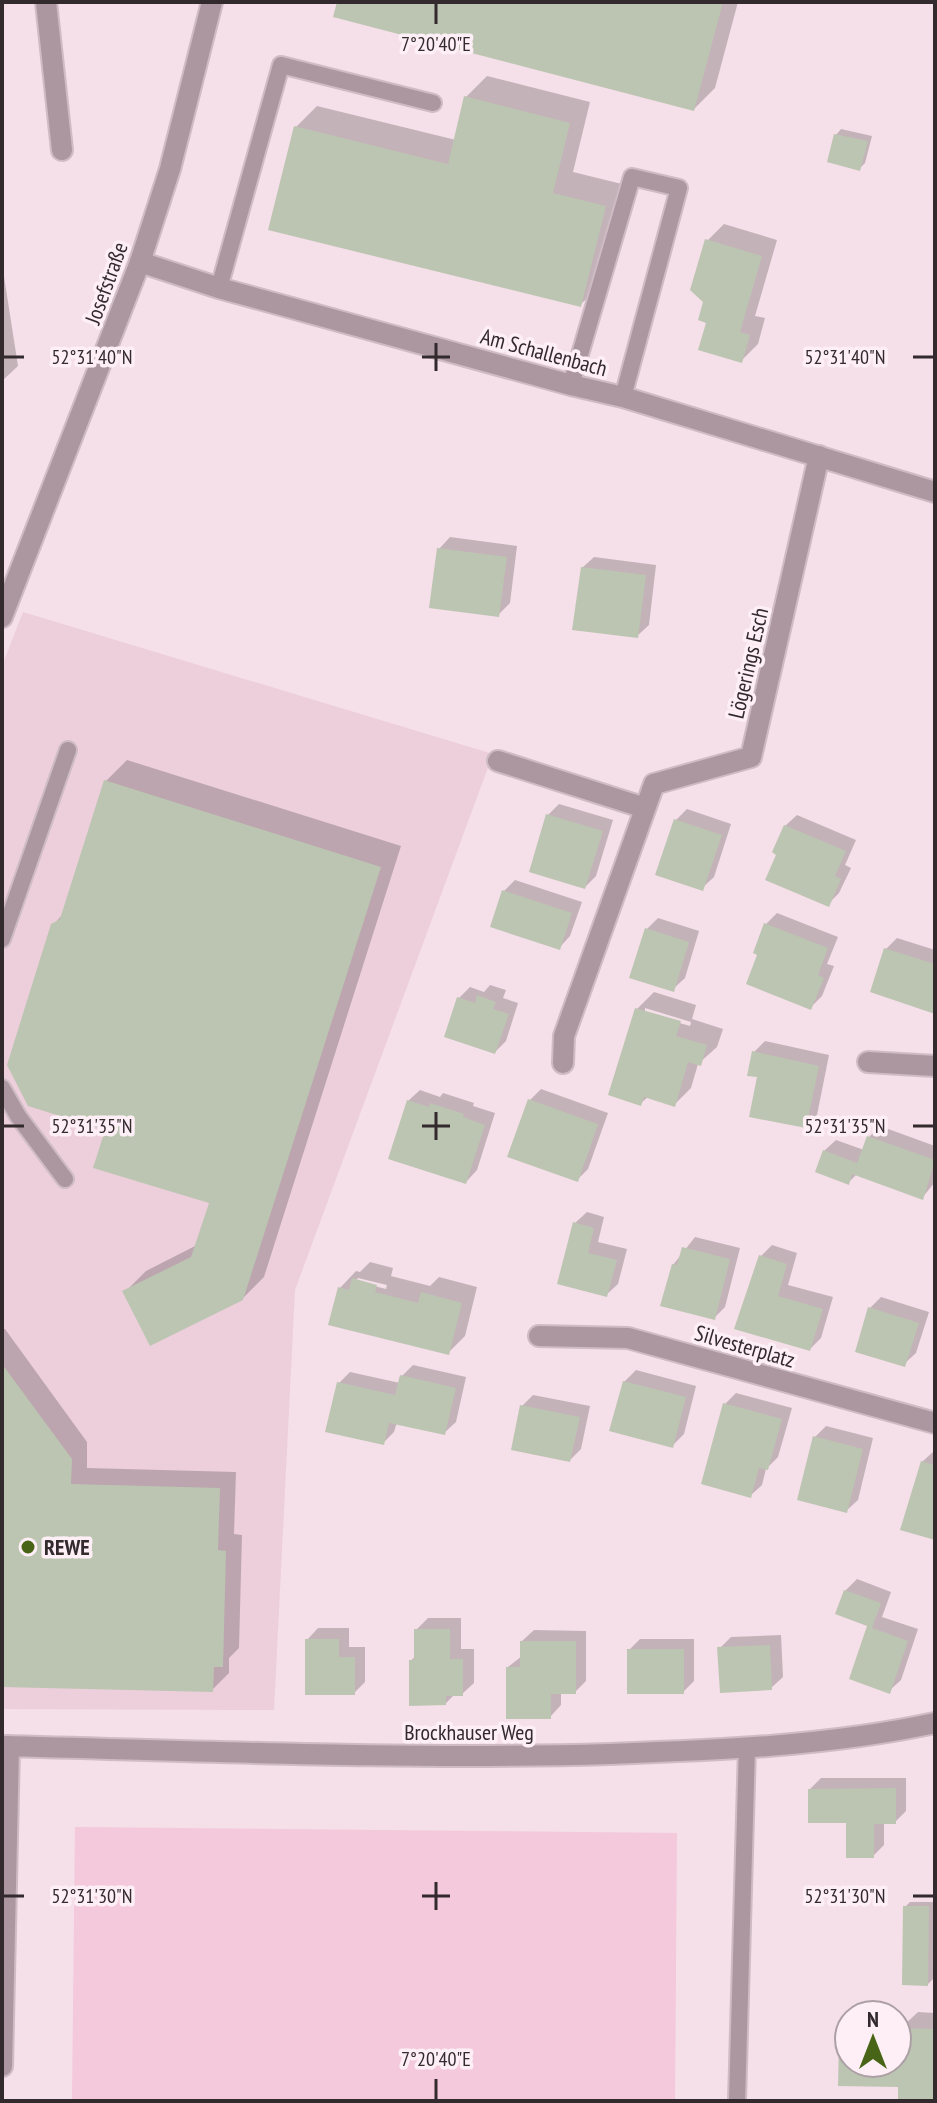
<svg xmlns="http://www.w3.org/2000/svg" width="937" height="2103" font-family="'PT Sans Narrow',sans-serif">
<rect width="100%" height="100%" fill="#f5dfe8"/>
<path fill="#eccfdb" d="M23,612L493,754L295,1290L274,1710L2,1709V666Z"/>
<path fill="#f3c9db" d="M75,1827L677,1833L675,2101H72Z"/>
<path fill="#0003" fill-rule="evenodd" d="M340,2H738L715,88L694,109Z
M487,76L590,102L573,172L626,185L602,284L580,305L296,127L317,106L456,140L466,97Z
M841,129L872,136L865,163L860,168L836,135Z
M724,224L777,240L755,316L765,318L758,344L741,361L709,322L706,301L707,241Z
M3,270L18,366L2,381V270Z
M450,537L517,546L510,603L498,615L439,549Z
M594,557L656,565L649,625L637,636L582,568Z
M127,760L401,846L264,1277L242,1299L125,1292L146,1271L197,1245L212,1202L108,1128L53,925L64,913L106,781Z
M559,804L613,820L596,876L585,887L548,815Z
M687,809L731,824L714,877L702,888L676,820Z
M797,815L856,840L845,865L851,868L839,893L828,904L779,854L785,826Z
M515,880L582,902L570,936L559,948L504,891Z
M777,913L838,937L827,964L834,966L822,996L811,1007L760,954L766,924Z
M658,918L699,931L685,978L673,989L647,929Z
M897,938L935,950V1012L886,949Z
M490,985L506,990L503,998L518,1003L506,1041L495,1052L459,998L470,987L484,992Z
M654,992L696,1005L692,1019L723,1029L717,1047L698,1064L691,1088L674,1105L648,1097L641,1103L637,1009ZM645,1008L691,1022L690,1026L645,1013Z
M765,1041L829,1055L817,1115L805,1126L759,1076L754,1052Z
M541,1089L608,1113L588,1169L577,1180L530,1100Z
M420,1090L440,1097L443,1093L474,1103L473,1106L495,1113L477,1170L466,1182L408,1101Z
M880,1126L935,1146V1182L922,1198L857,1174L848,1183L824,1151L836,1140L864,1150L869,1137Z
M587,1212L604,1217L598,1242L627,1249L618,1284L606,1295L559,1283L575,1223Z
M695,1237L740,1248L725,1307L714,1318L673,1265Z
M772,1245L797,1253L788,1285L833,1297L821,1338L810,1349L736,1328L761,1256Z
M370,1262L393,1268L391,1276L430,1286L439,1277L477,1287L465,1336L448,1353L340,1288L356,1271L360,1272ZM358,1278L387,1285L386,1289L355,1281Z
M881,1297L929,1312L916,1353L904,1364L870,1308Z
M2,1329H5L87,1442V1468L236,1472L234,1534L242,1535L239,1648L229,1658V1673L212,1690L2,1685Z
M413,1365L466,1377L456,1422L444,1433L397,1422L394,1432L383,1443L339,1383L350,1372L400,1383L402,1376Z
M636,1370L696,1386L684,1434L673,1445L624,1382Z
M736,1393L792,1408L778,1457L766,1469L762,1485L750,1496L725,1404Z
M533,1395L590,1406L581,1449L570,1460L522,1406Z
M826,1426L873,1438L858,1500L846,1511L815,1437Z
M934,1451H935V1538L922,1462Z
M857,1579L891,1592L882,1617L918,1629L901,1680L889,1691L870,1625L845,1591Z
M428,1618H461V1649H474V1683L462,1694H455L446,1703L411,1661L416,1655V1630Z
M318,1628H349V1647H365V1682L354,1693L307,1640Z
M534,1630L586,1631V1681L575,1692H561V1705L550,1717L508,1667L522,1656V1641Z
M781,1635L783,1677L771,1688L720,1648L731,1637Z
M640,1639H694V1681L683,1692L629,1650Z
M821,1778H906V1811L895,1822H884V1845L873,1856L848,1821L810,1789Z
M910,1902H934L933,1979L928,1984L905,1907Z
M918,2012L935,2013V2101H900V2085L840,2084L841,2043L849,2035V2063H897V2027H902Z"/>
<path fill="#bcc5b2" d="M337,2H723L694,111L333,17Z
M464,96L570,123L553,193L606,206L581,307L268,230L294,126L448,164Z
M834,134L868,141L860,171L827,162Z
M705,239L762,256L740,332L750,335L742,363L698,350L706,323L698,320L703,302L690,290Z
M437,548L507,557L499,617L429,608Z
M581,567L646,575L638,638L572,630Z
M104,780L381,867L243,1300L150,1346L122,1291L191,1257L209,1203L93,1168L105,1130L28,1106L7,1065L51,924L60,919Z
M546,814L603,831L585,889L529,872Z
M674,819L722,835L703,891L655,875Z
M784,825L846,851L835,876L841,879L829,907L765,880L776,855L772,852Z
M502,890L572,913L560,950L490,927Z
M764,923L828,948L818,975L824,978L811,1010L746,984L757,955L753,953Z
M645,928L689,942L674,992L629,978Z
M884,948L935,964V1014L870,992Z
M477,995L496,1002L493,1009L509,1014L495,1054L444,1037L457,997L475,1003Z
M635,1008L681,1021L676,1036L707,1045L701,1066L688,1062L675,1107L644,1097L641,1106L608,1095Z
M752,1051L819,1066L806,1128L749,1117L757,1077L747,1076Z
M528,1099L598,1124L578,1182L507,1157Z
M407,1100L429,1107L430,1103L464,1114L463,1117L485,1125L466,1184L388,1159Z
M867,1136L935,1160L923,1200L852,1174L849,1185L815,1172L823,1150L857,1163Z
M573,1222L594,1228L588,1253L617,1260L607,1297L557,1284Z
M682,1247L730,1259L715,1320L660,1306L672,1264L677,1265Z
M759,1255L787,1264L778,1296L823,1309L810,1351L734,1329Z
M352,1278L377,1285L375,1292L418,1303L421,1292L462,1303L449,1355L328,1325L338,1287L349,1290Z
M868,1307L919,1323L905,1367L855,1352Z
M2,1364L72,1459L71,1484L220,1488L218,1550L226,1551L223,1667H214L213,1692L2,1687Z
M400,1375L456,1388L445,1435L389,1423L384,1445L325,1432L337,1382L395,1395Z
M623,1381L686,1397L673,1448L609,1431Z
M723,1403L782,1419L768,1470L759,1468L751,1498L701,1484Z
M520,1405L580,1417L570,1462L511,1450Z
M813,1436L863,1449L847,1513L797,1500Z
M921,1461L935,1465V1540L900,1530Z
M844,1590L881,1603L872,1628L908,1641L890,1694L849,1679L867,1626L835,1614Z
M414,1629H450V1659H463V1696H446V1705L409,1706V1660H414Z
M305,1639H339V1657H355V1695H305Z
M520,1641H576V1694H551V1719H506V1667H520Z
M770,1645L772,1690L720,1693L717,1647Z
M627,1649H684V1694H627Z
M896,1788V1824H874V1858H846V1823H808V1789Z
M903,1906H929L928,1986L902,1985Z
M899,2028L935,2029V2101H898V2087L838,2086L839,2042L849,2043V2063H897Z"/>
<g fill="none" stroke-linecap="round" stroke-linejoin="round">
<g stroke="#cebbc3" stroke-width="20">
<path id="service" d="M219,288L281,65L433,103
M571,385L632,177L679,188L623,397
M2,939L68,750
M2,1088L18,1116L65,1179
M737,2101L747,1747"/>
</g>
<g stroke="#cebbc3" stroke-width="24">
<path id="minor" d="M46,2L62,150
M140,262L219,288L571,385L623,397L935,492
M498,761L645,808
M868,1062L935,1066
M563,1063L564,1036L654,784L751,757L819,456
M539,1336L628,1338L935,1423
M2,1746C204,1751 407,1760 609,1754C718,1750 828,1746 935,1723
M2,2066L9,1746"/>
</g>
<g stroke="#cebbc3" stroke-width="24">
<path id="tertiary" d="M2,617L140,262L170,169L212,2"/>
</g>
<use href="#service" stroke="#ac97a0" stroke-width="16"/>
<use href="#minor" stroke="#ac97a0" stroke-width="20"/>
<use href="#tertiary" stroke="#ac97a0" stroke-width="20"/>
</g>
<path fill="none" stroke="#322a2d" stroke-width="3" d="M436,4V24M436,343V371M4,357H24M422,357H450M913,357H933M436,1112V1140M4,1126H24M422,1126H450M913,1126H933M436,1882V1910M4,1896H24M422,1896H450M913,1896H933M436,2079V2099"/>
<circle fill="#486416" stroke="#fdeff5" stroke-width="3" cx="28" cy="1547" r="8"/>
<g text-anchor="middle" stroke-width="7" stroke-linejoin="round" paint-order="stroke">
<g font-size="22" fill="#322a2d" stroke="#fdeff5">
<text transform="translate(106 283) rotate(-70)" y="8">Josefstraße</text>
<text transform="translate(544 352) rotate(15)" y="8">Am Schallenbach</text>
<text transform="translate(748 663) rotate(-77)" y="8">Lögerings Esch</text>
<text transform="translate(745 1346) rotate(16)" y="8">Silvesterplatz</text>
<text x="469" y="1740">Brockhauser Weg</text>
</g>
<g font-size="22" font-weight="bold" fill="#322a2d" stroke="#fdeff5" text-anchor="start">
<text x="44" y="1555">REWE</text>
</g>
</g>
<g font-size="20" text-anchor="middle" fill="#322a2d" stroke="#fdeff5" stroke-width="7" stroke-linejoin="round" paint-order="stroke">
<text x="436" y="51">7°20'40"E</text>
<text x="92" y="364">52°31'40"N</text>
<text x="845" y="364">52°31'40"N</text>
<text x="92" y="1133">52°31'35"N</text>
<text x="845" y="1133">52°31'35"N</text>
<text x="92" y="1903">52°31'30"N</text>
<text x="845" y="1903">52°31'30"N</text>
<text x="436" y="2066">7°20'40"E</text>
</g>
<rect width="937" height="2103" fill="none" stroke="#322a2d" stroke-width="8"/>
<g transform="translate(873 2039)"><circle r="38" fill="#fdeff5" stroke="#aca0a5" stroke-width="2"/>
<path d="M0-6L14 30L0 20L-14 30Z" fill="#486416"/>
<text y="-12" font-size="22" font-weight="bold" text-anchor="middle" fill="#322a2d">N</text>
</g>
</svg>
